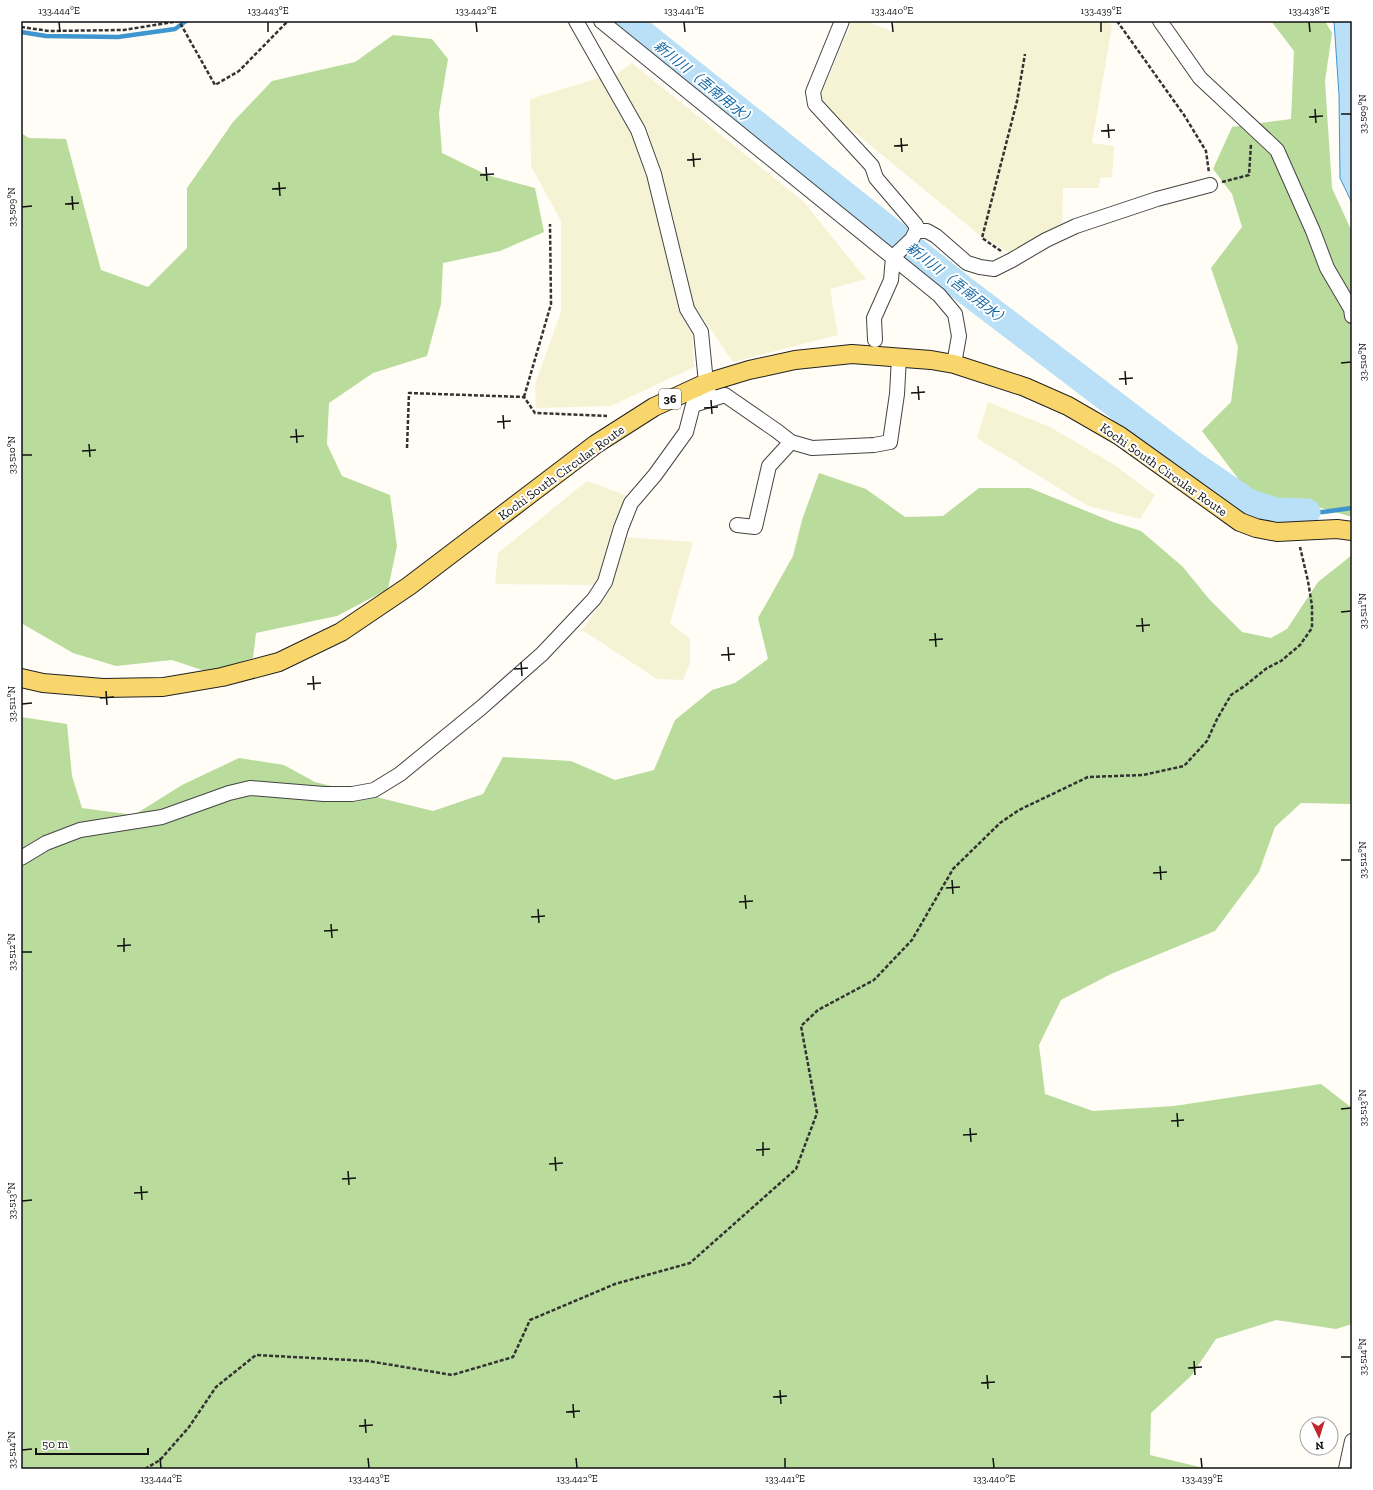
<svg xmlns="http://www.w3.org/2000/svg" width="1373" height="1490" font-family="'Zilla Slab','Noto Sans JP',serif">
<rect width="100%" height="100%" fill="#fffdf5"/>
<path fill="#f6f3d4" d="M852,21H865L891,31L895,21H1108L1112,26L1092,143L1114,146L1112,177L1100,178L1099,188H1063L1062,227L1013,255L978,234L818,102Z
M632,63L804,202L866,279L830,289L838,335L733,362L694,305L660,174L614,76Z
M602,77L634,132L650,178L692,331L694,367L611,406L536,408L535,384L561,312V221L531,166L530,99Z
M988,402L1050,427L1113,464L1155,495L1140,519L1088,506L977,438Z
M587,481L628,496L602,576L596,585L495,584L498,553Z
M625,537L693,542L670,623L690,639V663L683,680L657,679L582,630L610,591Z"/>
<path fill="#b9dc9c" d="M1271,21H1325L1332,33L1325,81L1332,188L1352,232V517L1318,507L1282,503L1243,485L1202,431L1231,402L1238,347L1211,268L1242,227L1232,194L1213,169L1232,127L1291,119L1294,51Z
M393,35L432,39L448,59L439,113L442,153L487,175L535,188L544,232L500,251L443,263L441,304L427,356L373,373L329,403L327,444L342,476L390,495L397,546L388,589L337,616L256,633L253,658L208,672L172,660L116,666L73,653L21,623V133L29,138L66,139L101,270L148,287L187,248V188L233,122L272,81L355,62Z
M819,473L866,489L905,517L943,516L979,488H1030L1113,522L1141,531L1183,567L1209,599L1242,632L1271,638L1287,629L1318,582L1352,555V804L1301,803L1275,827L1259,872L1215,931L1111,974L1061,1000L1039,1045L1045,1094L1093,1111L1174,1106L1321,1084L1352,1108V1324L1336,1329L1276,1320L1216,1339L1191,1376L1151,1413L1150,1455L1208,1469H21V717L67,724L72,776L82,808L134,815L182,785L239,758L284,765L315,782L433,811L483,794L503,757L571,761L615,780L654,770L675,720L712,690L735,683L768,659L758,618L793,556L802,520Z"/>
<path fill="#b9e0f7" stroke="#3f96cf" d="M1334,21H1352V203L1340,178L1339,95Z"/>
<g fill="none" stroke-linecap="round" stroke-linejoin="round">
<path stroke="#3f96cf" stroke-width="4.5" d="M21,32L46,36L118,37L175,29L186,21
M1307,512H1323L1352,508"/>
<path stroke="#b9e0f7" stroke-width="27" d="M627,21L962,288L1197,467L1248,502L1276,511L1307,512"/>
<g stroke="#444" stroke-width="16">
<path id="minor" d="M576,21L638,130L654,174L687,309L701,332L706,383L709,393
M601,21L939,295L955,314L959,336L954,364
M842,21L813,92L815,104L872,166L876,178L916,225V231
M1160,21L1200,78L1277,150L1313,231L1327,268L1351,309L1352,316
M875,340L874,318L891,280L893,257L912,239L916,231H927L936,236L967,263L980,267L994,269L1012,260L1046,240L1076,226L1157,199L1210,185
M737,525L755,527L769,466L791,442
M21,858L46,843L80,830L162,817L229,793L250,788L324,794H352L374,790L400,774L482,707L542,654L594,599L605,582L621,528L631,503L655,475L686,432L693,405L725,395L777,431L791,442L812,448L874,445L890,442L897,394L899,357
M1346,1469L1352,1441"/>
</g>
<g stroke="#222" stroke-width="20">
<path id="major" d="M21,678L43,683L103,688L163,687L222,677L279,662L341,632L409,586L596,444L654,407L706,383L749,370L795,360L852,354L931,360L954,364L1025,387L1068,406L1120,436L1240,522L1256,528L1277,532L1337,529L1352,531"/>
</g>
<path stroke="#333" stroke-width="2.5" stroke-dasharray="4 2" stroke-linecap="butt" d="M1117,21L1184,115L1206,151L1209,173
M21,27L49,31L124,30L179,21L215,85L239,71L288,21
M1222,182L1249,175L1251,144
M1001,251L982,238L1017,101L1025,54
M524,397L551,304L550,224
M407,448L409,393L524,397L535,413L607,416
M145,1469L160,1460L189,1427L216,1387L256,1355L368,1361L452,1375L513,1357L530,1320L615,1284L690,1263L796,1169L817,1113L801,1026L818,1010L874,980L912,940L953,869L1000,823L1019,810L1088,777L1143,775L1184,766L1207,741L1217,719L1231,695L1246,685L1267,668L1281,661L1300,645L1312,628V606L1308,581L1300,547"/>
<use href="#minor" stroke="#fff" stroke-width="14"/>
<use href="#major" stroke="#f9d66b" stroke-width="18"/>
</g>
<path fill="none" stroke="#111" stroke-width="1.5" d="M59,22L60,32M268,22V32M476,22L477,32M684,22L685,32M892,22L893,32M1101,22V32M1309,22L1310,32M1315,109L1316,123M1341,114H1351M1309,117L1323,116M1108,124L1109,138M1101,131L1115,130M901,138L902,152M894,146L908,145M693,153L694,167M687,160L701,159M486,167L487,181M480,175L494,174M279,182L280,196M272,189L286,188M72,196L73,210M65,204L79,203M22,207L32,206M1341,363L1351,362M1125,371L1126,385M1119,379L1133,378M918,386L919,400M911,393L925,392M711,400L712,414M704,408L718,407M503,415L504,429M497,422L511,421M296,429L297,443M290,437L304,436M89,444L90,457M82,451L96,450M22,455H32M1341,612L1351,611M1142,618L1143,632M1136,626L1150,625M935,633L936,647M929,640L943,639M728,647L729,661M721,655L735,654M521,662L522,676M514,669L528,668M313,676L314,690M307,684L321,683M106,691L107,705M100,698L114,697M22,704L32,703M1341,860H1351M1160,866L1161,880M1153,873L1167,872M952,880L953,894M946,888L960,887M745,895L746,909M739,902L753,901M538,909L539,923M531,917L545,916M331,924L332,938M324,931L338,930M124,938V952M117,946L131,945M22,952H32M1341,1109L1351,1108M1177,1113L1178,1127M1171,1121L1184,1120M970,1128L971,1142M963,1135L977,1134M763,1142V1156M756,1150L770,1149M555,1157L556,1171M549,1164L563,1163M348,1171L349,1185M342,1179L356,1178M141,1186L142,1200M134,1193L148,1192M22,1201L32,1200M1341,1357H1351M1194,1361L1195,1375M1188,1368L1202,1367M987,1375L988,1389M981,1383L995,1382M780,1390L781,1404M773,1397L787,1396M573,1404L574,1418M566,1412L580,1411M365,1419L366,1433M359,1426L373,1425M22,1450L32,1449M160,1458L161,1468M368,1458L369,1468M576,1458L577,1468M785,1458V1468M993,1458L994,1468M1201,1458L1202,1468"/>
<g text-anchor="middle" stroke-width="4" stroke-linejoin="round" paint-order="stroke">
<rect fill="#fff" stroke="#585858" stroke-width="1" x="659" y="389" width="22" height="20" rx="3"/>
<g font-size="12" font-weight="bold" fill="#111">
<text x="670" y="403">36</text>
</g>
<g font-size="13" fill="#111" stroke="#fff">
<text transform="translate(1164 469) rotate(35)" y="5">Kochi South Circular Route</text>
<text transform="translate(561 472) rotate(-36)" y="5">Kochi South Circular Route</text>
</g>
<g font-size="14" font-style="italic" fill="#1768a6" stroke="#fff">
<text transform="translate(705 83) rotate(39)" y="5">新川川（吾南用水）</text>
<text transform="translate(958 284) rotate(38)" y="5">新川川（吾南用水）</text>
</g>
</g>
<rect width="1373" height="1490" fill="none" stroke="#ffffff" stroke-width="44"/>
<g transform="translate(1319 1436) rotate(176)"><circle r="19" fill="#ffffff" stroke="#a0a0a0"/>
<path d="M0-3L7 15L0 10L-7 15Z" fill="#c4262e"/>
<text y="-6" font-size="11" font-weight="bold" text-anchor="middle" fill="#111111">N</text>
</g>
<path d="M36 1448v6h112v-6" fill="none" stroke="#111111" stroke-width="2"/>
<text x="42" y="1448" font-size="12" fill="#111111" stroke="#ffffff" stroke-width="3" paint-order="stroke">50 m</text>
<rect x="22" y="22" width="1329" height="1446" fill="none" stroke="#111" stroke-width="1.5"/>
<g font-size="10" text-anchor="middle" fill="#111">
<text x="59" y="14">133.444°E</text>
<text x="268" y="14">133.443°E</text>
<text x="476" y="14">133.442°E</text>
<text x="684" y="14">133.441°E</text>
<text x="892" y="14">133.440°E</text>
<text x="1101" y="14">133.439°E</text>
<text x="1309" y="14">133.438°E</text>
<text transform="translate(1362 114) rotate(-90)" y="4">33.509°N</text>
<text transform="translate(11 207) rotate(-90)" y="4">33.509°N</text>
<text transform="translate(1362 362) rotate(-90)" y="4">33.510°N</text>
<text transform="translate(11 455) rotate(-90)" y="4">33.510°N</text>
<text transform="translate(1362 611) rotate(-90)" y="4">33.511°N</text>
<text transform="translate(11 704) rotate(-90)" y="4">33.511°N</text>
<text transform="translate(1362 860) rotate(-90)" y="4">33.512°N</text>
<text transform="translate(11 952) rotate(-90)" y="4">33.512°N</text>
<text transform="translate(1362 1108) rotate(-90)" y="4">33.513°N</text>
<text transform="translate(11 1201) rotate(-90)" y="4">33.513°N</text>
<text transform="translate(1362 1357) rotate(-90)" y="4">33.514°N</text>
<text transform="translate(11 1450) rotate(-90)" y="4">33.514°N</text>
<text x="161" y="1482">133.444°E</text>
<text x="369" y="1482">133.443°E</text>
<text x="577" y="1482">133.442°E</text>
<text x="785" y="1482">133.441°E</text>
<text x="994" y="1482">133.440°E</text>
<text x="1202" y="1482">133.439°E</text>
</g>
</svg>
